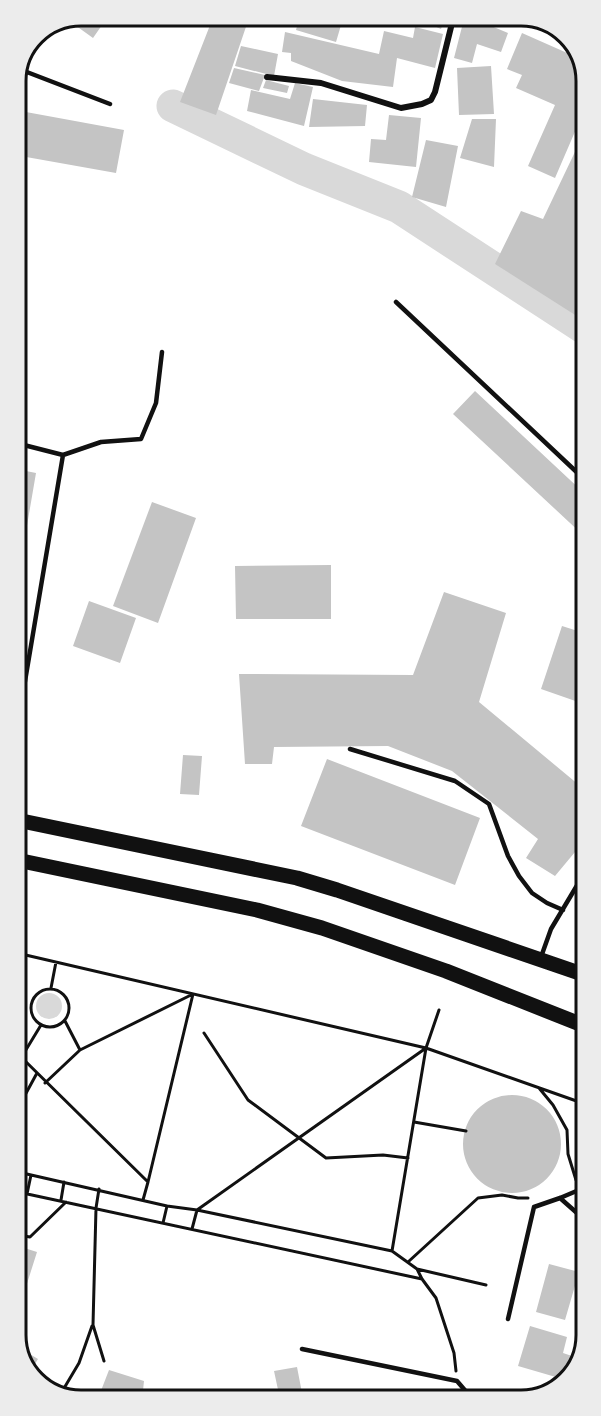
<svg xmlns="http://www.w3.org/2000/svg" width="601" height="1416" font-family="Raleway,sans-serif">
<rect width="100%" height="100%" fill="#fff"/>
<path fill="#d9d9d9" d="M36 1006a13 13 0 1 1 26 0a13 13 0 1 1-26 0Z"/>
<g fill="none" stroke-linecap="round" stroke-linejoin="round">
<path stroke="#d9d9d9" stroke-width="33" d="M173,106L304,169L399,207L583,327"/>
</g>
<path fill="#c4c4c4" d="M80,15H109L93,38L68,20Z
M214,15H250L216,115L180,102Z
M300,15H344L336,42L296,30Z
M408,15H446L441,29Z
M465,15L508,33L501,52L477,44L472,63L454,58Z
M415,27L443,34L435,68L397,58L393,87L342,81L291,61V53L282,52L285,32L379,54L384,31L413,38Z
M522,33L583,60V113L555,178L528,166L555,105L516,88L522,75L507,69Z
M241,46L278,54L274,76L235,66Z
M491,66L494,114L459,115L457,68Z
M234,68L265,75L259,91L229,83Z
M266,80L289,86L287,93L263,88Z
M295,83L313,87L304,126L247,111L251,90L290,99Z
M313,99L367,105L365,126L309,127Z
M15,110L124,130L116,173L15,155Z
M389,115L421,118L416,167L369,162L371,139L386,140Z
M472,119H496L494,167L460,158Z
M583,135V320L495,264L521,211L543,219Z
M426,140L458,146L446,207L412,197Z
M475,391L584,493V536L453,414Z
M16,469L36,473L18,578H16Z
M152,502L196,518L158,623L113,606Z
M331,565V619H236L235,566Z
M444,592L506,613L479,702L585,790V840L555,876L526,858L538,839L452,771L388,746L274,747L272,764H245L239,674L413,675Z
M89,601L136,618L120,663L73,646Z
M562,626L584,633V704L541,689Z
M183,755L202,756L199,795L180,794Z
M327,759L480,818L455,885L301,826Z
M463 1144a49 49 0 1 1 98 0a49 49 0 1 1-98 0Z
M18,1246L37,1252L19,1309L18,1308Z
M549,1264L579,1272L565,1320L536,1312Z
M530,1326L567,1337L563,1353L578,1358L573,1375L566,1380L518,1366Z
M18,1347L38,1359L30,1372L18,1356Z
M297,1367L303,1398L280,1399L274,1371Z
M109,1370L144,1381L142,1400L97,1401Z
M251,1392L253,1400H229V1399Z"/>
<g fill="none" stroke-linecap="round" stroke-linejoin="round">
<path stroke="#111" stroke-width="3" d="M17,953L426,1048L585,1104
M51,988L56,962
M31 1008a19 19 0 1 1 38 0a19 19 0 1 1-38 0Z
M65,1021L80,1050
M204,1033L248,1100L326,1158L383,1155L408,1158
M18,1054L148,1182L143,1200
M21,1058L41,1025
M45,1083L80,1050L191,995
M539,1088L553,1105L567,1130L568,1154L576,1180
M18,1108L37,1073
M414,1122L466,1131
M18,1172L167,1206L197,1210L392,1251L426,1048L439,1010
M148,1182L193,994
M99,1189L96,1208L93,1325L104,1361
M18,1192L422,1279
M27,1194L31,1175
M61,1200L64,1182
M163,1223L167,1206
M192,1229L197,1210L426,1048
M18,1235L30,1237L66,1202
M392,1251L417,1269L422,1279L436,1298L454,1353L456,1371
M408,1262L478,1198L502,1195L518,1198H528
M417,1269L486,1285
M60,1395L79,1363L92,1326"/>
<path stroke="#111" stroke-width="4.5" d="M19,69L110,104
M396,302L584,479
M16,443L63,455L101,442L141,439L156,403L162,352
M17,729L63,455
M350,749L455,781L489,804L508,856L519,876L532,893L547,903L563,910
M541,957L551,929L585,872
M560,1198L586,1221
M508,1319L534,1207L560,1198L586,1187
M302,1349L457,1381L469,1395L470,1398"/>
<path stroke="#111" stroke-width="6" d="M267,77L321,83L401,108L422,104L431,100L435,92L454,15"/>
<path stroke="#111" stroke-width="15" d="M17,820L297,878L337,890L585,975
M17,860L257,910L322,928L446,971L585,1026"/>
</g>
<path d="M0 0H601V1416H0ZM81 26H521A55 55 0 0 1 576 81V1335A55 55 0 0 1 521 1390H81A55 55 0 0 1 26 1335V81A55 55 0 0 1 81 26Z" fill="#ececec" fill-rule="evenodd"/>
<path fill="none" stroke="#111" stroke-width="3" d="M81 26H521A55 55 0 0 1 576 81V1335A55 55 0 0 1 521 1390H81A55 55 0 0 1 26 1335V81A55 55 0 0 1 81 26Z"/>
</svg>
